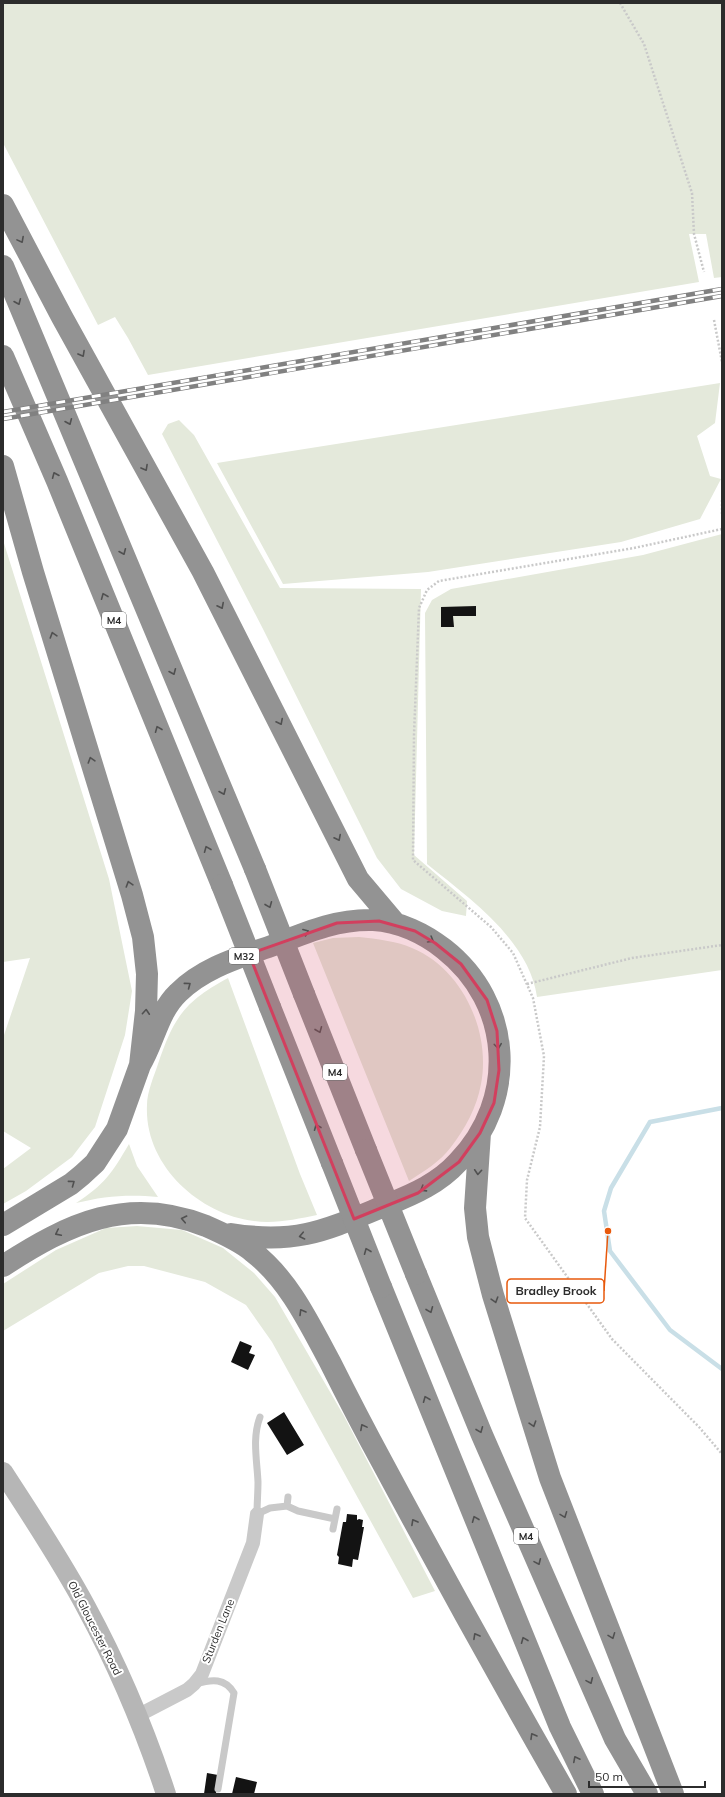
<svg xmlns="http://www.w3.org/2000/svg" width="725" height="1797" font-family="Mulish,sans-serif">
<rect width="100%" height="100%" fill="#fff"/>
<path fill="#e4e9db" d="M3,3H722V277L714,278L706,234H689L699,282L148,375L128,338L115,317L98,325L3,143Z
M720,383L715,423L697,436L710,476L721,479L700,519L621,542L428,572L283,584L217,463Z
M179,420L194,435L280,588L421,589L414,855L467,901L466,916L442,911L401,889L377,858L263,629L162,434L168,424Z
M722,534V970L537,997C529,940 469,898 427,864L425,613L432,600L451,589L643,555Z
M3,540L109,879L132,991L125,1035L95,1127L72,1157L26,1191L3,1204V1169L31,1148L3,1131V1038L30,958L3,962Z
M359,937C377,939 396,941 412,948C463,969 491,1032 481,1084C477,1107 465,1129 451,1147C441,1161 423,1172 409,1181L313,943L333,938Z
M228,978L300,1174L317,1215C297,1219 275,1224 254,1221C198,1214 144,1164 147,1105C147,1092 154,1076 158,1064C174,1017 184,1002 228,978Z
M129,1144L137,1166L158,1197C129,1194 104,1196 76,1203C104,1185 112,1173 129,1144Z
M137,1226L182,1230L223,1248L254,1273L275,1297L344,1416L435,1591L413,1598L272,1342L246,1305L205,1282L144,1266H128L99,1273L3,1331V1284L56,1250L106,1228Z"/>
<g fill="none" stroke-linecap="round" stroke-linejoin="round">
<path stroke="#c9dfe7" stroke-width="4.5" d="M722,1108L650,1122L611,1188L604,1211L610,1251L670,1330L722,1369"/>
</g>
<path fill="#131313" d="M476,606V616H453L454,627H441V607Z
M240,1341L252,1346L249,1353L255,1355L248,1370L231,1362Z
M284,1412L304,1445L287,1455L267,1423Z
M347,1514L357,1515V1520L359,1519L363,1520L362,1527H364L358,1560L353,1559L352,1567L338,1564L339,1557L337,1555L343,1522H346Z
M207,1773L218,1775L216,1794H204Z
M236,1777L257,1782L254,1794H232Z"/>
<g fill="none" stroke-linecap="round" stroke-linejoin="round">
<path stroke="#c9c9c9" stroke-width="2.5" stroke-dasharray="2 2" stroke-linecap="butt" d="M620,3L644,44L692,193L694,234L704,272
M714,320L722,362
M722,500V514
M722,529L634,548L439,581L427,590L419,608L414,735L413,860L491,927L513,953L533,998L544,1056L540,1127L527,1180L525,1218L612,1339L699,1427L722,1454
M527,984L632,958L722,945"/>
<path stroke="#c9c9c9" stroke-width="7" d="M260,1417C252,1438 257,1460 258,1482C258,1493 257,1503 257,1514L270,1508L287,1506L298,1511L335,1519
M287,1506L288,1497
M333,1529L337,1509
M196,1684C212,1679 225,1678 234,1693L218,1789"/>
<path stroke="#c9c9c9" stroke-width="14" d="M137,1716L187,1690L194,1684L202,1674L253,1543L257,1514"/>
<path stroke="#b6b6b6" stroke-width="20" d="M3,1472C32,1517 61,1560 86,1607C118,1666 145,1730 166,1794"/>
<path stroke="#939393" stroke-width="22" d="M3,205L62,317L203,572L358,879L396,924
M3,266L255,869
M3,356L57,481L222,885
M3,466L33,572L132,895L143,937L147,974L146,1011L140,1065L117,1129L95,1163L82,1175L71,1184L3,1225
M304,994L366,1150
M270,1007L332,1163
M140,1065C154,1042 158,1012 178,993C204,967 241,957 274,945C307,932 337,919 373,920C399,921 425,934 444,949C513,1003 518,1100 458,1162C439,1183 414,1194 389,1204C328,1229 299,1245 231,1234
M480,1133L475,1208L478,1237L493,1295L550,1478L673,1794
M3,1266C69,1223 128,1195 206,1226C222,1233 240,1241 253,1252C289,1280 309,1323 330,1362C347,1396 364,1429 382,1462C442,1574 503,1684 566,1794
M416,1274L482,1435L615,1739L647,1794
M381,1287L560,1727L593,1794"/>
<g stroke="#818181" stroke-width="4.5">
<path id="rail" d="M3,412L722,289
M3,419L722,296"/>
</g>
<use href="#rail" stroke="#fff" stroke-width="3" stroke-dasharray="9" stroke-linecap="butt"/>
<path stroke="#939393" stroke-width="22" d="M255,869L304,994
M222,885L270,1007
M366,1150L416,1274
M332,1163L381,1287"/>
</g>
<defs><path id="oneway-chevron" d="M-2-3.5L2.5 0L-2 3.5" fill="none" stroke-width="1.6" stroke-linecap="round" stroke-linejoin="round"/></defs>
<g stroke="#505050">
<use href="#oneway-chevron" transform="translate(21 240) rotate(62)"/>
<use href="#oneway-chevron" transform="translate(18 302) rotate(67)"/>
<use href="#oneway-chevron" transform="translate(82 354) rotate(61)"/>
<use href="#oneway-chevron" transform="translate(69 422) rotate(67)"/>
<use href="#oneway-chevron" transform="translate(145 468) rotate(61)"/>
<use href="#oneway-chevron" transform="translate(55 475) rotate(-113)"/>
<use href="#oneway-chevron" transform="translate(123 552) rotate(67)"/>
<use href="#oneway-chevron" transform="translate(104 596) rotate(-112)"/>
<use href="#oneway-chevron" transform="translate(221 606) rotate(63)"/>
<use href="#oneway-chevron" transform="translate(53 635) rotate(-107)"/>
<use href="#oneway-chevron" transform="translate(173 672) rotate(67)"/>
<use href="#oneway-chevron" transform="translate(280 722) rotate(63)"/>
<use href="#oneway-chevron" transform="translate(158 729) rotate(-112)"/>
<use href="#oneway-chevron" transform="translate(91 760) rotate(-107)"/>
<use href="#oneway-chevron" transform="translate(223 792) rotate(67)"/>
<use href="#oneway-chevron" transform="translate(338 838) rotate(63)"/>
<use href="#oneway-chevron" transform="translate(207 849) rotate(-112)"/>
<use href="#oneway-chevron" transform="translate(129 884) rotate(-107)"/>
<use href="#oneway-chevron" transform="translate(269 905) rotate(68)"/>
<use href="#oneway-chevron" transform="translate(306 932) rotate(-21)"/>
<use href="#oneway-chevron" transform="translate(431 940) rotate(31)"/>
<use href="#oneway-chevron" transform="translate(188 985) rotate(-37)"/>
<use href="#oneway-chevron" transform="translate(146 1012) rotate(-86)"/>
<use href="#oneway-chevron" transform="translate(319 1030) rotate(68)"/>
<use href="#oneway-chevron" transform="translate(498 1046) rotate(83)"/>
<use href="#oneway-chevron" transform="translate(317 1127) rotate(-112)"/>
<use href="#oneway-chevron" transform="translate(478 1172) rotate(94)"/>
<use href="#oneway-chevron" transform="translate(72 1183) rotate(-36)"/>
<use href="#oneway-chevron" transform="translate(423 1189) rotate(148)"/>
<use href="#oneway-chevron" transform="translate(184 1219) rotate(-168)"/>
<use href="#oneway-chevron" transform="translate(58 1233) rotate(154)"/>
<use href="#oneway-chevron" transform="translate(302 1236) rotate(168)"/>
<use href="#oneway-chevron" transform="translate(367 1251) rotate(-112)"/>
<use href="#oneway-chevron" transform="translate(495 1300) rotate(73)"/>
<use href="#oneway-chevron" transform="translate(430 1310) rotate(68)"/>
<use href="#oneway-chevron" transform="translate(302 1312) rotate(-121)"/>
<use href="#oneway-chevron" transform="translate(426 1399) rotate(-112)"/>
<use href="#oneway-chevron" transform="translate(533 1424) rotate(72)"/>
<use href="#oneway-chevron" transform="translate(363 1427) rotate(-118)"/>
<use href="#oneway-chevron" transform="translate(480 1430) rotate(68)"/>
<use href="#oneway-chevron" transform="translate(564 1515) rotate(69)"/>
<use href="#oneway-chevron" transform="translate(475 1519) rotate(-112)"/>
<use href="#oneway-chevron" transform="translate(414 1522) rotate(-119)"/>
<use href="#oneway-chevron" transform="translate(538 1562) rotate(66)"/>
<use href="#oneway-chevron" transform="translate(476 1636) rotate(-119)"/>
<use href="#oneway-chevron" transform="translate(612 1636) rotate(69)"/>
<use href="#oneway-chevron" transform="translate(524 1640) rotate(-112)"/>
<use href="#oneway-chevron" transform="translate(590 1681) rotate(66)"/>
<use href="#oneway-chevron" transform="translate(533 1736) rotate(-120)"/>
<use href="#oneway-chevron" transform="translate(576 1759) rotate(-117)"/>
</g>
<path fill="#d23f5e" fill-opacity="0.2" stroke="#d23f5e" stroke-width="3" stroke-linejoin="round" d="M379,921L415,931L435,943L461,964L487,1000L497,1031L499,1070L494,1103L480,1133L459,1162L418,1193L354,1219L249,954L337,923Z"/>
<g text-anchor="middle" stroke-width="4" stroke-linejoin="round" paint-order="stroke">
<g fill="#fff" stroke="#6b6b6b" stroke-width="1">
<rect x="102" y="612" width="24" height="16" rx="3"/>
<rect x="229" y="948" width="30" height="16" rx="3"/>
<rect x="323" y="1064" width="24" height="16" rx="3"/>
<rect x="514" y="1528" width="24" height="16" rx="3"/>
</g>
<g font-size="10" font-weight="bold" fill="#2c2c2c">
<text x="114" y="624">M4</text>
<text x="244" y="960">M32</text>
<text x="335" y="1076">M4</text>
<text x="526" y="1540">M4</text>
</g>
<g font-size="11" fill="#2c2c2c" stroke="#fff">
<text transform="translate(95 1628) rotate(63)" y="4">Old Gloucester Road</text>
<text transform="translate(218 1631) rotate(-68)" y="4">Sturden Lane</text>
</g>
</g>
<path fill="none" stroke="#e8590c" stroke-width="1.5" d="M608 1231L604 1291"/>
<circle fill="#e8590c" stroke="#fff" stroke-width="1.5" cx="608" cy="1231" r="4"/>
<rect fill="#fff" stroke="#e8590c" stroke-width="1.5" x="507" y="1279" width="97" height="24" rx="4"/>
<g font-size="12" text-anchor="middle" font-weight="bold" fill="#2c2c2c">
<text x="556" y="1295">Bradley Brook</text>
</g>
<rect width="725" height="1797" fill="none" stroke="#2c2c2c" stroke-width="8"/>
<path d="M589 1781v6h116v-6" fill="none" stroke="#2c2c2c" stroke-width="2"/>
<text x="595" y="1781" font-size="12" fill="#2c2c2c" stroke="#ffffff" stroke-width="3" paint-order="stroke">50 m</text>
</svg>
